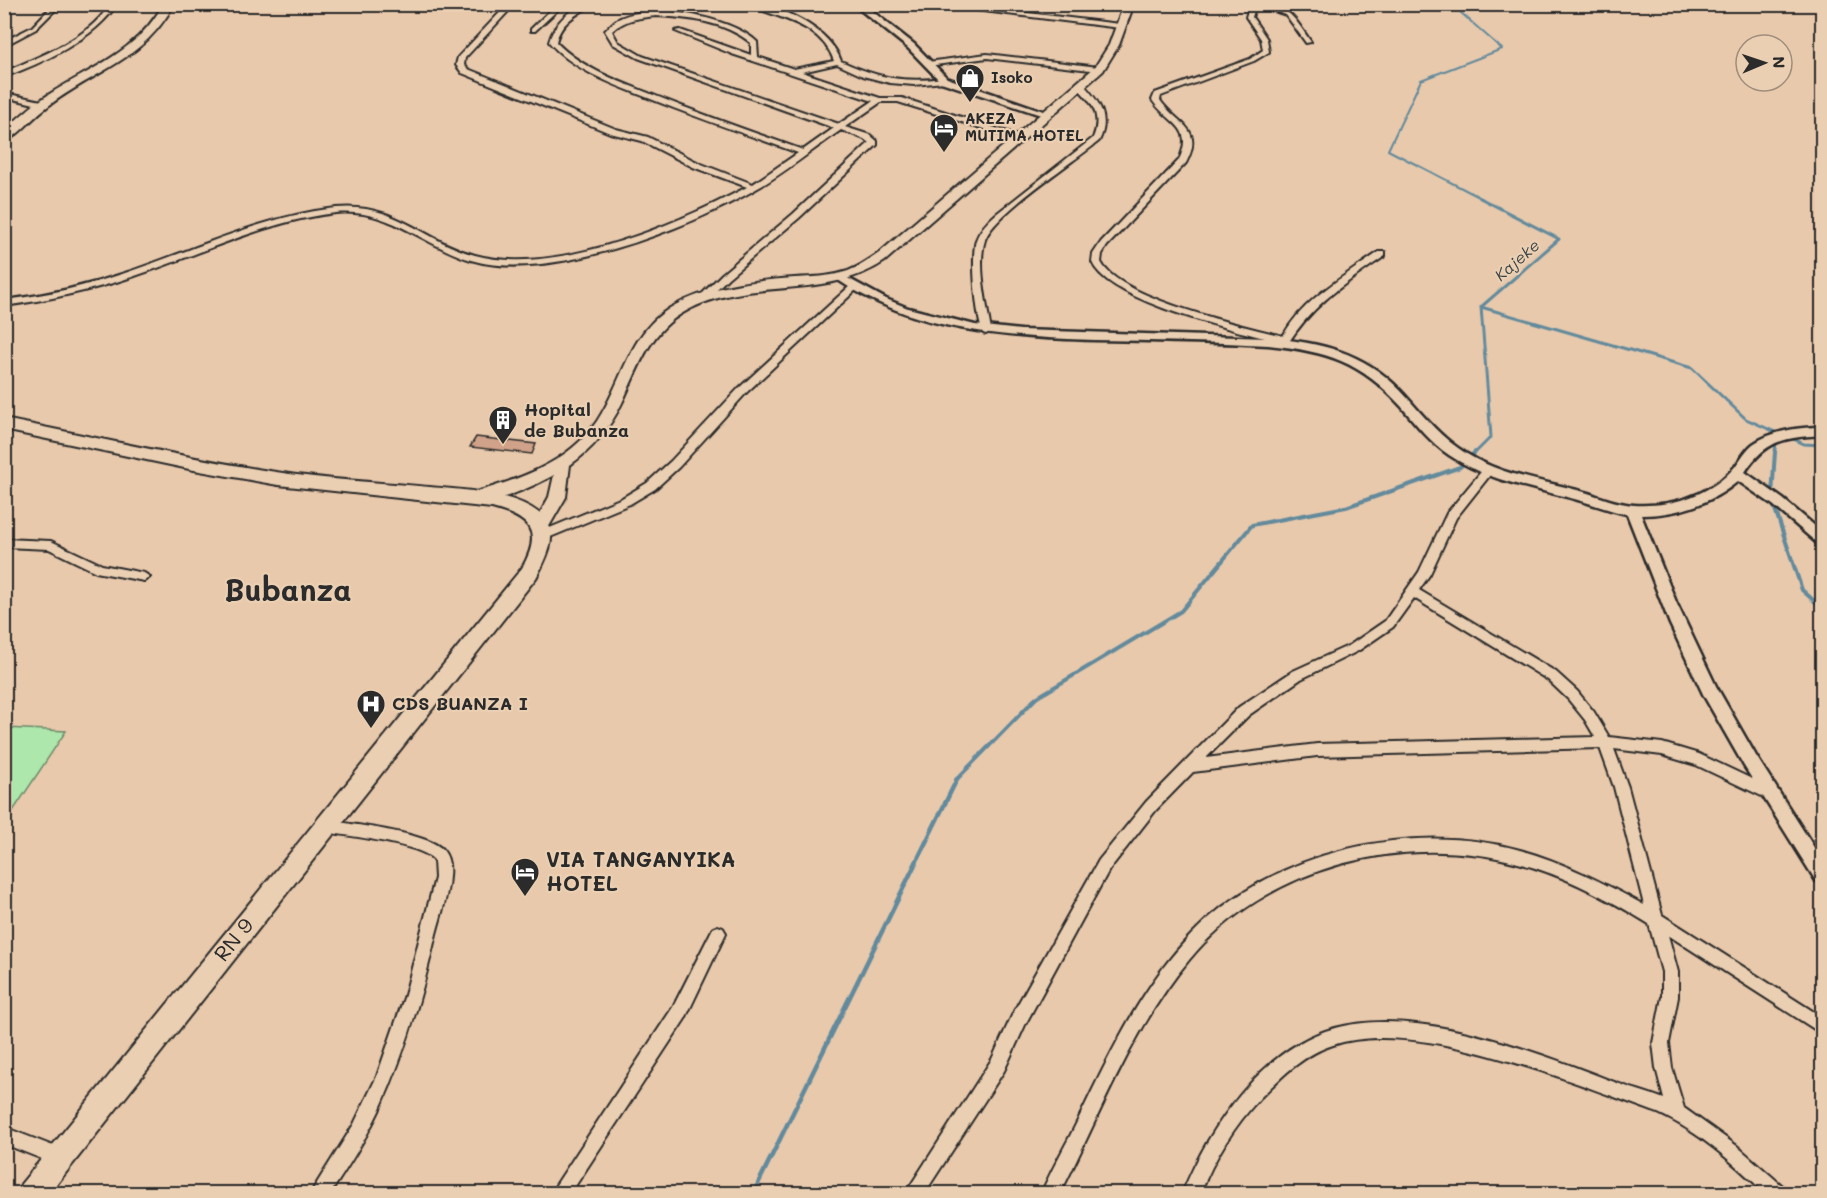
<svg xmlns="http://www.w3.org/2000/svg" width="1827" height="1198" font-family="Mali,sans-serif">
<rect width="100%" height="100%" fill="#e9c9ac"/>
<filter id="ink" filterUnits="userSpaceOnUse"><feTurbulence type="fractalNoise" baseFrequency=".0167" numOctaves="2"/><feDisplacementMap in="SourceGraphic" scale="12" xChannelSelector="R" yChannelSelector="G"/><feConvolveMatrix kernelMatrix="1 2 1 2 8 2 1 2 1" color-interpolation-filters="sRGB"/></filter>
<g filter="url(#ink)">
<path fill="#ade7ab" stroke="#6c896b" stroke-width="1.5" d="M5,728L66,731L5,823L4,728Z"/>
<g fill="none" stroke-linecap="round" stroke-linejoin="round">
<path stroke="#628a9c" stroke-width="2" d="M1451,4L1502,49L1421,80L1388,150L1483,199"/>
<path stroke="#628a9c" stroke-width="3" d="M1480,198L1559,239L1481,307L1692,368L1746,419L1782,435
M1789,437L1804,444L1822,445
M1474,454L1491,437L1481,307
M1775,454L1776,440"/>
<path stroke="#628a9c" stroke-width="4" d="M1772,495L1775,452
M1773,503L1802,590L1822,608
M956,780L1036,698L1181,611L1252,525L1346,507L1460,467L1475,452"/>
<path stroke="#628a9c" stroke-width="4.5" d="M753,1194L957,779"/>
</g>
<path fill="#cfa289" stroke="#2b2b2b" stroke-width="1.5" d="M476,437L536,444L532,454L470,447Z"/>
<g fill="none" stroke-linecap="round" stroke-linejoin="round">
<g stroke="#2b2b2b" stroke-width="4">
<path id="minor" d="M54,4H61L36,29L4,46V41L32,27Z
M110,4H117C96,38 41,64 4,77V72C40,56 89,39 110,4Z
M508,4H515L465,58L464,65L468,69L616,129L648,137L699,163L753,184L798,153C746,134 694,117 643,96C610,83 572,69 549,42C554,23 572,4 593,4C577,15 561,21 556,42C581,68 618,81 651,94C701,114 752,132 803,150L834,128L638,58L613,44L605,31C608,28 611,24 615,21C645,0 732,17 757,42L758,57L794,69L834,61C821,23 778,19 747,4C780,4 830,29 841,61C878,78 903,83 944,78L948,80L944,82L914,85L890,83L863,76L837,64L802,72L880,98H902L1023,137L1016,139L898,102H881L845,127L870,135L877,141V145L799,218L728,278L707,299L704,300L699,297L722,274L793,214L869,143L864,139L841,130C812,150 786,172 756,189C688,229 548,283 471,260C422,245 390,208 336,213C265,221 199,255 132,277C90,291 48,300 4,306V300C47,295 87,286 128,272C196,249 264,216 336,208C395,202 424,241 475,255C554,277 677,224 747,187L693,167L642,141L610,133L462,73L456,65L458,57ZM656,16C689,18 724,21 751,43V55L680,30L675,31L732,54L873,101L839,124L642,56L618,42L612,31C625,19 639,18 656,16Z
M557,4H564L535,31H531V29Z
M847,4H859L860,6L857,8Z
M928,4H952L1120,24L1123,26L1120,28Z
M1250,4C1288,4 1291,13 1311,42L1306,43L1286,15L1256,5L1252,17L1267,39L1269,52L1254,61L1161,96L1160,100C1177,125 1205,127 1186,163L1107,246L1102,254L1101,262C1118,298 1243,326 1283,336C1303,299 1345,276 1379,252H1385V256C1346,283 1313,303 1287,345H1281L1280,342C1239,331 1108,302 1092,262L1093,254L1101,242L1179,160C1195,125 1169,125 1152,100L1155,93L1250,59L1263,50L1261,39L1246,17Z
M987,54L1099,67L1103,69L1099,71L987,58L928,66L924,64L928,62Z
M1077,84H1083C1099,101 1111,118 1099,141C1075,161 993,214 985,240C977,265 987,305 991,331L986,334L983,333C976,315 971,258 976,240C980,229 988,221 996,214L1093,138C1102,117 1093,102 1077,88Z
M4,93L46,102L47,104L43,106L4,97Z
M854,284L859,287L857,289L747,392L679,467L655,489L630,504L548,538H540L538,535L540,532L622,498L647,483L671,461L739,388L851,285Z
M1489,466L1494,470L1456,518L1430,574L1419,590L1556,672L1577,691L1594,712L1609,737L1662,743L1699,754L1773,789L1775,793L1773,797L1768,799L1696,765L1662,755L1614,749L1628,787L1662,915L1822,1017V1034L1668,935L1678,972V997L1669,1043L1672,1068L1684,1108L1737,1146L1785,1188L1788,1194H1766C1734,1163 1698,1131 1658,1113C1576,1084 1417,1016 1333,1045C1304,1054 1281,1077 1260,1098C1234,1126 1214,1158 1200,1194H1182C1208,1129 1263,1047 1335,1028C1420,1005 1538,1053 1617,1083C1633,1089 1649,1093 1664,1099L1656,1068L1653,1043L1662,997V972L1649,924C1609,899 1564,875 1518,863C1403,832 1266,866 1189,960C1132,1029 1100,1115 1060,1194H1041C1052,1168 1066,1145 1078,1120C1109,1056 1141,987 1191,935C1270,852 1411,819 1520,850C1563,862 1604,883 1644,905L1614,787L1600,748L1317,756L1193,772L1156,810L1109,870L1026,1023L1004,1071L924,1194H905L992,1059L1014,1011L1099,860L1146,802L1239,707L1293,671L1350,645L1385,621L1419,572L1447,513L1485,467ZM1414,598L1548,680L1568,699L1585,720L1595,737L1317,744L1206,758L1249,715L1301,679L1358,651L1393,627Z
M4,539L51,541L102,565L144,573L150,577L144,581L96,572L49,549L4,547Z
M325,820C348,824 430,833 443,850C449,857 450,867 449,876C448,895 441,915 436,934C422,995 405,1054 379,1111C365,1140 348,1167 330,1194H310L354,1124L377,1076L405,995L435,878L434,860C421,844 348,836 325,832L320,830L318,826L320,822Z
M718,926L723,928L726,933L685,1019L570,1194H550L673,1007L713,928Z
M4,1127L66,1151L69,1157L66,1163L60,1166L4,1144Z"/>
</g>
<g stroke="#2b2b2b" stroke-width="5">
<path id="tertiary" d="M853,4H863L914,44L947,78L1052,114L1044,116L941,82L908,48Z
M842,275L886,299L908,308L975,325L1021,330L1268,338C1319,342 1364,352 1400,390C1419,410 1435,432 1458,448C1493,474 1540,480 1581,491C1599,496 1616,504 1634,505C1668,507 1706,497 1730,472C1739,464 1743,452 1753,444C1771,431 1800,427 1822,427V435C1785,438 1767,439 1745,472L1783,499L1822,532V544L1817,543L1773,505L1738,481C1711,504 1676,515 1641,515L1676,602L1716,686L1756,756L1822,860V883L1816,881L1744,766L1704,696L1670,624L1627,514C1610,511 1594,504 1578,500C1535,488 1487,481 1449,455C1430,442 1416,424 1401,406C1361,362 1327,351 1268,345C1211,342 1153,341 1095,340C1004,337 916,332 838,280L836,278Z"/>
</g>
<g stroke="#2b2b2b" stroke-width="4">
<path id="secondary" d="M1124,4H1134L1119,45L1103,71L885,261C824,303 745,274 681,314C647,335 638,370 622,403C610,428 593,449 570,465L566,497L547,530H535L533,526L549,497L554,475C536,485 488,508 469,502L467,498L469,494C517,480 568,464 597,421C623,382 628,334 670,308C707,286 752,281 794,278C812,277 830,277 848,271C859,267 869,260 879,253L1095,67L1109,45Z"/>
</g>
<g stroke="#2b2b2b" stroke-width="4">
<path id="primary" d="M163,4H174C145,60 93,71 47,107C35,115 17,138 4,142V131C18,118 32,105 48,95C90,68 139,51 163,4Z
M4,419C95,437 185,458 276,472C326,480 379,482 430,487C462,490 513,492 539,513C562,532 547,557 536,578L49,1194H17L21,1184L522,568C543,531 530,518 492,508L278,485L194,470L4,430Z"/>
</g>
<use href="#minor" fill="#ebcfb2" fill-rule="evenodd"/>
<use href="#tertiary" fill="#ebcfb2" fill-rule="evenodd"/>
<use href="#secondary" fill="#ebcfb2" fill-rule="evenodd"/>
<use href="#primary" fill="#ebcfb2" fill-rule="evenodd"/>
</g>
</g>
<defs>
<g id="shop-pin" transform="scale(1.5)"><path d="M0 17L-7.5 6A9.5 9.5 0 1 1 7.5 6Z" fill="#2b2b2b" stroke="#ebcfb2"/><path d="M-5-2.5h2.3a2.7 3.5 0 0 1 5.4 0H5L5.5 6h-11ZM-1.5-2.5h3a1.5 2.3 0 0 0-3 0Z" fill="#fff"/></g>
<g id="hotel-pin" transform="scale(1.5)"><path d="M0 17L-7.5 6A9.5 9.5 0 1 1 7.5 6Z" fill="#2b2b2b" stroke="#ebcfb2"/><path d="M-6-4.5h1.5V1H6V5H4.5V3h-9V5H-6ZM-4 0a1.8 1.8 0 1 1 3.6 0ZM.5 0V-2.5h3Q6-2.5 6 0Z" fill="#fff"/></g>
<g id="building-pin" transform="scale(1.5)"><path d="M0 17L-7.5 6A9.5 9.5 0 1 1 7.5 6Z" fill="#2b2b2b" stroke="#ebcfb2"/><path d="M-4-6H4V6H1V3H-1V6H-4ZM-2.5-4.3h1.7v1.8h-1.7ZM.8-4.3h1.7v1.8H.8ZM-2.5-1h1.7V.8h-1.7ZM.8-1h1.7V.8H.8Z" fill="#fff"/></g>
<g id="hospital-pin" transform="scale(1.5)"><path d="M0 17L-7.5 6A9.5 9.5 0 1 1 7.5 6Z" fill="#2b2b2b" stroke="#ebcfb2"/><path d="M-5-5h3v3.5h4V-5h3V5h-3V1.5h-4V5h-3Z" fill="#fff"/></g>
</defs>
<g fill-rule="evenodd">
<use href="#shop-pin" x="970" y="78"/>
<use href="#hotel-pin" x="944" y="128"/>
<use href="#building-pin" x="503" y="420"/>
<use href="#hospital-pin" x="371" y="704"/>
<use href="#hotel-pin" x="525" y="872"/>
</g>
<g text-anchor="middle" stroke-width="4.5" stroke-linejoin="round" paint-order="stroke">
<g font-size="15" font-weight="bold" fill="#2b2b2b" stroke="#ebcfb2" text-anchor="start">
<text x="991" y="83">Isoko</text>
<text x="965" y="124">AKEZA<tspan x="965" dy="17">MUTIMA HOTEL</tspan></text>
</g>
<g font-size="16" font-style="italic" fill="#394347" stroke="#ebcfb2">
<text transform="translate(1517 260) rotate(-41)" y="6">Kajeke</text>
</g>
<g font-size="18" font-weight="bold" fill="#2b2b2b" stroke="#ebcfb2" text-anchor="start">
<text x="524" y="416">Hopital<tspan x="524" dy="21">de Bubanza</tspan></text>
<text x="392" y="710">CDS BUANZA I</text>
</g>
<g font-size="21" font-weight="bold" fill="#2b2b2b" stroke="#ebcfb2" text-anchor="start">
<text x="546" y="867">VIA TANGANYIKA<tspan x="546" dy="24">HOTEL</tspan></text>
</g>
<g font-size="21" fill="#2b2b2b" stroke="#ebcfb2">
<text transform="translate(234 940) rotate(-51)" y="7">RN 9</text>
</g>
<g font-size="30" font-weight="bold" fill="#2b2b2b" stroke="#ebcfb2">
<text x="288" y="601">Bubanza</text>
</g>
</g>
<rect width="1827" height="1198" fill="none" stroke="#ebcfb2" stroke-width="24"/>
<rect x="12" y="12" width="1803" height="1174" fill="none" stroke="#2b2b2b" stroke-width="2" filter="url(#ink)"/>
<g transform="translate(1764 63) rotate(88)"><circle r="28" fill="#ebcfb2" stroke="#9e8d7c" stroke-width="1.5"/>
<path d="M0-4.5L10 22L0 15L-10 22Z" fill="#2b2b2b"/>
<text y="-9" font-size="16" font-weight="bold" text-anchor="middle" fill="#2b2b2b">N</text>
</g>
</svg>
